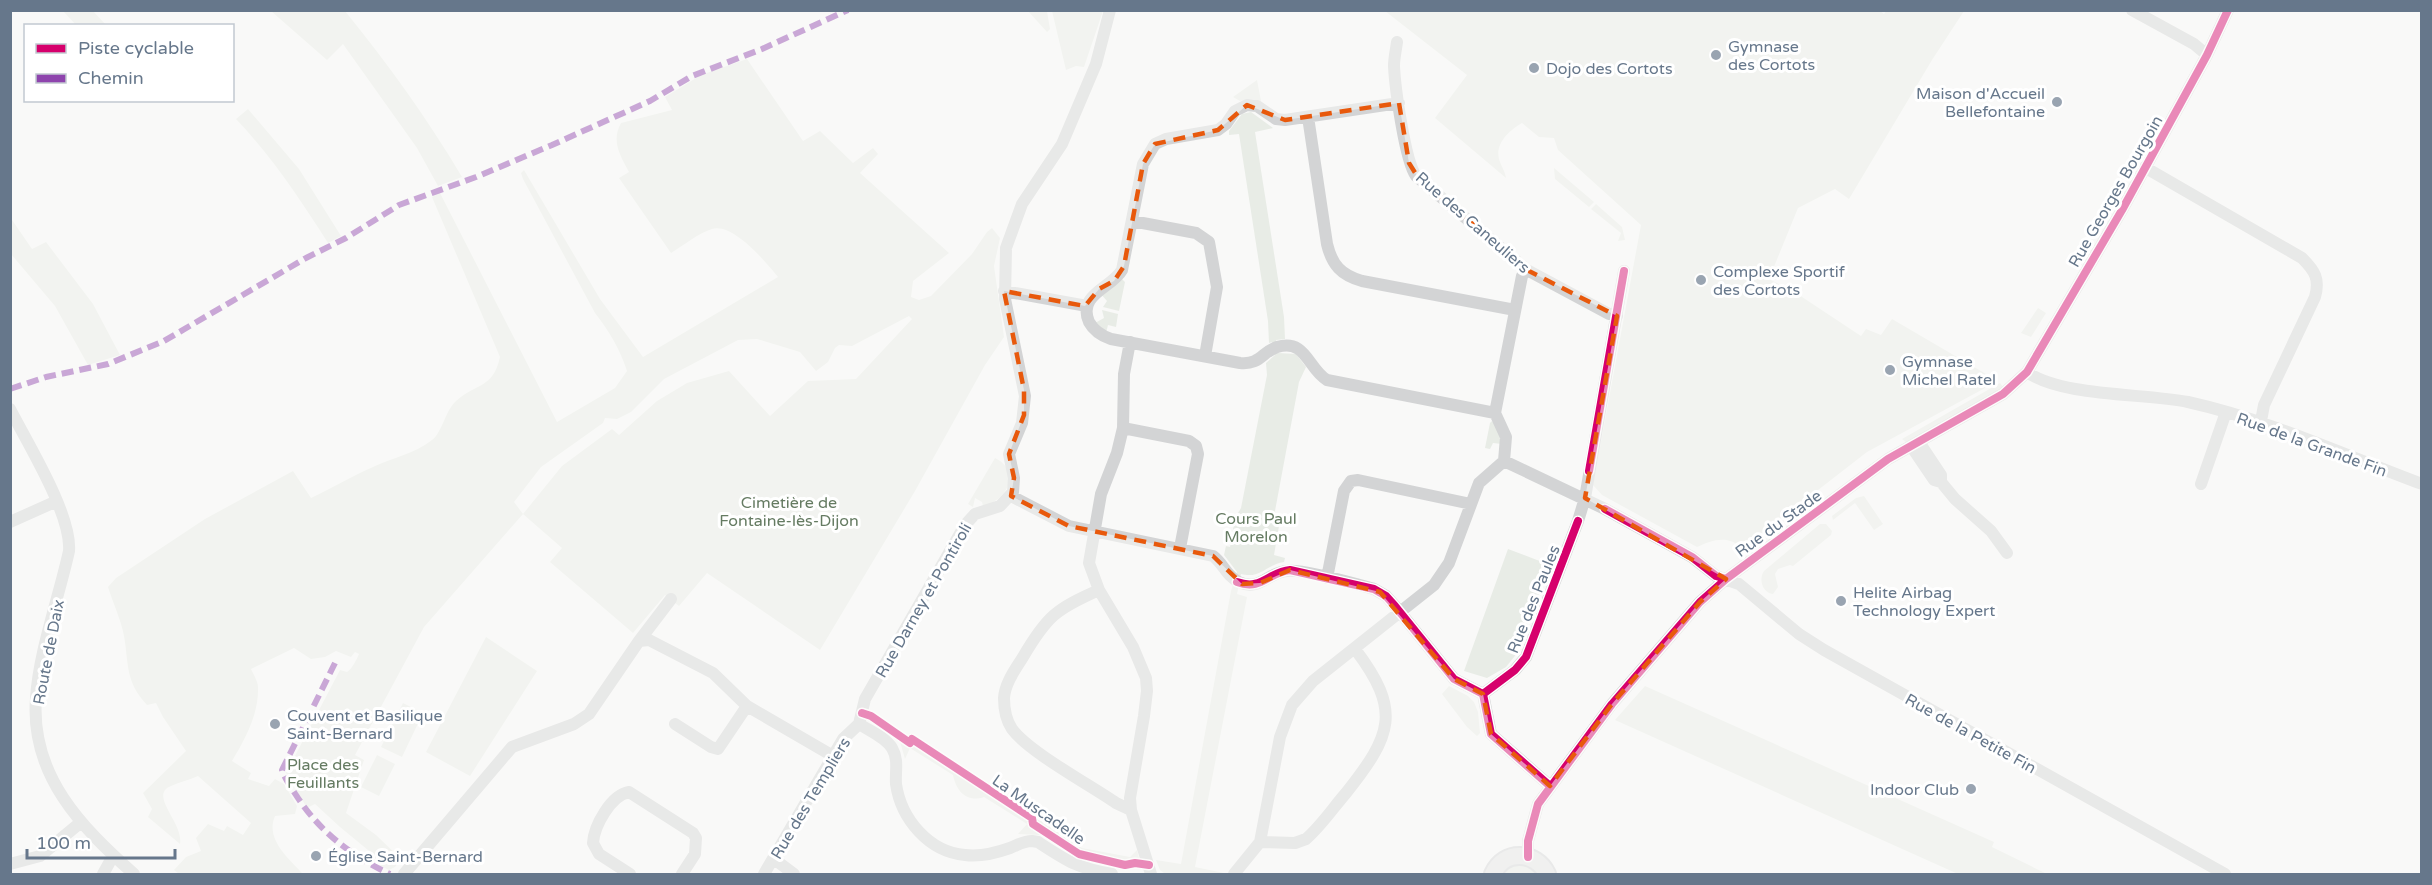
<svg xmlns="http://www.w3.org/2000/svg" width="2432" height="885" font-family="'Varela Round',sans-serif">
<rect width="100%" height="100%" fill="#f9f9f8"/>
<path fill="#e8ece6" fill-rule="evenodd" d="M1879,10L1884,14L1887,10L1964,11L1932,60L1849,199L1835,189L1798,208L1769,279L1796,293L1861,336L1866,329L1881,335L1892,319L1998,381L1867,452L1742,549C1729,534 1712,540 1697,547L1602,495L1593,485L1641,225L1558,150L1554,138L1539,137L1522,123C1510,130 1495,143 1499,159C1501,166 1505,171 1506,178L1435,118L1467,75L1385,11Z
M63,11H93L106,25H76Z
M271,11H345C388,64 427,118 462,177L438,186L417,148L343,44L327,60Z
M1028,11H1047L1050,29L1047,32Z
M1052,11H1103L1084,67L1076,66L1066,70Z
M747,59L803,141L820,131L853,163L873,148L878,154L860,173L949,253L913,281L911,297L919,300L931,296L972,254L987,232L992,228L1000,238L994,266L1004,337L985,365L915,491L820,650L707,573L679,606L665,595L633,633L550,562L562,548L523,514L424,627L355,755L364,760L346,813L376,835L401,859L395,867L389,870L373,862L374,855L340,827L315,804L307,808L286,773L340,670L347,672C352,669 357,659 359,654L355,652L351,657L336,651L325,657L311,659L294,648L251,669C253,674 258,681 258,687C259,713 246,738 232,761L251,773L248,779L269,786L275,779L284,784L297,806L295,814L275,816C265,839 288,858 303,874H179L174,870L186,857L201,851L196,838L208,824L224,831L227,826L243,835L251,823L198,776C189,780 180,782 171,786C148,795 184,823 180,844L148,817L152,809L143,793L186,751L163,717L156,703L147,705C125,681 129,665 124,636C121,620 113,603 108,587L116,578L205,519L293,471L311,498C332,488 352,476 373,467C392,458 416,453 432,440C442,433 445,411 456,401C476,383 493,389 500,357L432,197L440,193L557,422L615,388L627,371C620,349 609,331 595,313L523,179L521,173L524,170L600,299L643,357L778,277C765,261 733,223 712,229C698,233 683,246 671,253L619,178L629,172C620,155 611,141 621,123L672,110L665,97L701,75ZM909,316L912,319L856,379L808,381L770,416L729,371L687,383L657,401L619,435L612,429L562,466L523,514L514,502L541,467L603,423L605,418L617,419L631,412L664,379L738,340L757,339L800,352L816,371L828,362L835,348L839,345L852,346Z
M1257,80L1261,101L1253,99L1240,101L1233,97Z
M248,109L299,169L341,236L328,243C300,199 272,157 236,119Z
M1251,112L1273,128L1255,132L1284,317L1285,339L1276,340L1278,353L1296,354L1306,367L1299,382L1275,511L1279,526L1274,555L1285,558L1284,562C1265,565 1261,579 1241,574L1237,594L1247,597L1195,867L1224,873L1165,874L1160,870L1156,860L1181,864L1231,591L1237,572L1224,555L1226,546L1230,547L1235,518L1241,508L1267,375L1266,363L1275,355L1272,342L1269,343L1268,321L1239,134L1229,135V131L1242,114Z
M1554,168L1594,202L1589,207L1555,179Z
M1596,204L1622,227L1625,240L1618,241L1621,233L1591,209Z
M10,217L32,249L46,242L93,304L120,355L88,365L55,306L11,254Z
M1122,279L1125,282L1119,311L1103,307L1107,301L1100,293Z
M2038,308L2046,313L2031,337L2021,333Z
M1102,310L1118,314L1116,327L1108,325L1106,333L1095,323L1104,318Z
M2000,383L2003,387L1991,396L1907,443L1902,439Z
M1492,421L1498,428L1502,444L1493,443L1490,449L1485,448L1490,423Z
M995,458C1022,471 1007,501 983,506L982,502L975,498L973,507L968,504Z
M1864,496L1883,524L1874,530L1855,503L1833,520L1832,516L1856,498Z
M1820,524H1826L1832,531L1831,535L1793,566L1790,565L1778,569L1775,574L1778,587L1773,594C1763,593 1758,580 1764,571Z
M1508,549L1550,565L1518,652L1506,667L1487,678L1464,671Z
M486,637L537,671L470,776L426,752Z
M1449,686L1468,696L1474,702L1478,712L1480,733L1477,736L1467,727L1442,694Z
M1645,686L1994,842L1992,847L2047,874H1958L1615,720Z
M403,703L423,713L402,757L381,747Z
M899,738L910,746L913,743L1029,821L1028,824L1042,833L1040,835L1018,834L1027,824L984,797C967,803 956,791 953,775L910,748L905,759Z
M377,755L395,764L379,796L361,787Z
M1037,818L1082,848L1130,857L1137,850L1140,862L1131,861L1126,863L1080,852L1034,822Z
M1515,864L1529,866L1537,874H1501L1504,870Z"/>
<g fill="none" stroke-linecap="round" stroke-linejoin="round">
<g stroke="#d4d6d8" stroke-width="20">
<path id="secondary" d="M1493,874C1504,849 1536,851 1547,874"/>
</g>
<path stroke="#d3d4d5" stroke-width="12" d="M2132,10L2194,44L2207,55
M1397,42C1396,50 1394,58 1394,66C1395,87 1405,161 1416,176L1527,270L1609,314L1617,316
M1399,103L1285,120L1276,119L1257,106L1247,105L1235,111L1226,124L1218,130L1166,139L1155,144L1143,164L1122,270C1112,288 1077,294 1089,322C1094,331 1102,336 1111,339L1240,363C1260,365 1262,352 1277,347C1306,338 1308,369 1327,380L1495,413
M1308,117L1327,244C1332,265 1341,275 1362,281L1515,310
M2146,168L2302,258C2315,271 2320,279 2315,297L2264,405L2261,421
M1132,221L1196,233L1209,242L1217,287L1205,356
M1004,291L1087,306
M1130,342L1124,374L1123,428L1117,453L1101,494L1089,563L1099,590L1133,647L1146,678L1147,691L1144,716L1130,798L1131,810L1151,874
M2027,372C2063,397 2143,393 2188,402C2269,420 2344,455 2422,484
M10,409C28,444 72,515 69,551C59,597 39,651 36,698C30,775 81,827 134,874
M1123,428L1189,441L1196,446L1198,454L1180,548
M1919,442L1941,475V482L1955,499L1991,531L2007,553
M1911,446L1934,480L1941,482
M1504,461L1605,509L1692,557L1716,576L1739,584L1799,634L1824,650L2225,874
M2201,484L2226,412
M1011,496L1069,526L1213,556C1223,563 1227,577 1239,582C1259,592 1268,572 1287,571C1303,569 1356,584 1374,589L1386,596L1395,606L1454,679L1483,694
M10,522L57,501
M1327,578L1344,491L1351,481L1358,480L1471,504
M1099,590C1056,609 1047,616 1023,657C1015,670 1005,683 1004,698C1004,709 1006,720 1012,729C1029,752 1090,785 1116,803L1131,810
M639,641L649,640L713,673L747,706L833,756
M1483,694L1515,670L1526,657L1578,521L1585,498L1624,271
M1483,694L1491,734L1550,786
M675,724L711,747L718,749L747,706
M859,724L865,699L965,525L975,514L1000,506L1013,492L1014,478L1009,454L1022,423L1025,396L1005,299L1006,248L1022,204L1062,144L1096,64L1110,10
M859,724C870,731 885,737 892,748C899,760 895,772 896,784C901,819 929,852 965,855C980,857 996,853 1010,848C1018,845 1023,841 1032,841L1038,842C1067,861 1077,868 1112,874
M1260,842L1295,843L1306,839C1321,826 1333,808 1346,793C1392,735 1402,711 1355,649
M1528,857V841L1538,804L1612,704L1700,602L1726,579L1888,459L2003,394L2027,372L2122,210L2207,55L2228,10
M774,859L794,874
M10,864L40,856L80,823
M103,874L113,856
M404,874L512,747L574,724L589,714L639,641L671,599
M630,874L599,854L593,843C594,826 611,795 629,792L693,833L696,838L695,854L682,874
M764,874L843,739L859,724
M1234,874L1260,842L1280,737L1292,705L1313,681L1434,585L1449,563L1479,483L1504,461L1506,437L1495,413L1522,276L1527,270"/>
<use href="#secondary" stroke="#e4e5e5" stroke-width="16"/>
<path stroke="#8e44ad" stroke-width="6" stroke-dasharray="12 6" stroke-linecap="butt" d="M10,389L46,377L108,364L164,341L306,258L346,238L399,205L476,177L552,145L650,101L692,76L762,49L848,10
M335,663L282,770C285,779 291,787 296,795C319,831 351,856 390,874"/>
<g stroke="#fff" stroke-width="11">
<path id="cycleway" d="M1589,471L1624,271
M1605,509L1692,557L1716,576L1726,579
M1237,582C1262,591 1268,572 1290,570L1374,589L1386,596L1395,606L1454,679L1483,694
M1483,694L1515,670L1526,657L1578,521
M1483,694L1491,734L1550,786
M862,713L871,716L910,743L912,739L1032,818L1033,824L1079,854L1125,865L1135,863L1149,865
M1528,857V841L1538,804L1612,704L1700,602L1726,579L1888,459L2003,394L2027,372L2122,210L2207,55L2228,10"/>
</g>
<use href="#cycleway" stroke="#d6006c" stroke-width="8"/>
</g>
<path d="M0 0H2432V885H0ZM1399,103L1409,163L1419,179L1527,270L1617,316L1585,498L1726,579L1700,602L1612,704L1550,786L1491,734L1483,694L1454,679L1380,592L1290,570L1260,583L1242,584L1213,556L1069,526L1011,496L1014,478L1009,454L1024,415V390L1004,291L1085,306L1099,289L1114,281L1124,266L1143,164L1155,144L1218,130L1247,105L1285,120Z" fill="#f9f9f8" fill-opacity=".55" fill-rule="evenodd"/>
<path fill="none" stroke="#e8590c" stroke-width="4.5" stroke-dasharray="12 8" stroke-linejoin="round" d="M1399,103L1409,163L1419,179L1527,270L1617,316L1585,498L1726,579L1700,602L1612,704L1550,786L1491,734L1483,694L1454,679L1380,592L1290,570L1260,583L1242,584L1213,556L1069,526L1011,496L1014,478L1009,454L1024,415V390L1004,291L1085,306L1099,289L1114,281L1124,266L1143,164L1155,144L1218,130L1247,105L1285,120Z"/>
<g fill="#99a4b1" stroke="#fff" stroke-width="2">
<circle cx="1716" cy="55" r="6"/>
<circle cx="1534" cy="68" r="6"/>
<circle cx="2057" cy="102" r="6"/>
<circle cx="1701" cy="280" r="6"/>
<circle cx="1890" cy="370" r="6"/>
<circle cx="1841" cy="601" r="6"/>
<circle cx="275" cy="724" r="6"/>
<circle cx="1971" cy="789" r="6"/>
<circle cx="316" cy="856" r="6"/>
</g>
<g text-anchor="middle" stroke-width="6" stroke-linejoin="round" paint-order="stroke">
<g font-size="16" fill="#66778b" stroke="#fff" text-anchor="start">
<text x="1728" y="52">Gymnase<tspan x="1728" dy="18">des Cortots</tspan></text>
<text x="1546" y="74">Dojo des Cortots</text>
<text x="2045" y="99" text-anchor="end">Maison d'Accueil<tspan x="2045" dy="18">Bellefontaine</tspan></text>
<text x="1713" y="277">Complexe Sportif<tspan x="1713" dy="18">des Cortots</tspan></text>
<text x="1902" y="367">Gymnase<tspan x="1902" dy="18">Michel Ratel</tspan></text>
<text x="1853" y="598">Helite Airbag<tspan x="1853" dy="18">Technology Expert</tspan></text>
<text x="287" y="721">Couvent et Basilique<tspan x="287" dy="18">Saint-Bernard</tspan></text>
<text x="1959" y="795" text-anchor="end">Indoor Club</text>
<text x="328" y="862">Église Saint-Bernard</text>
</g>
<g font-size="16" fill="#66778b" stroke="#fff">
<text transform="translate(2115 191) rotate(-60)" y="6">Rue Georges Bourgoin</text>
<text transform="translate(1473 222) rotate(41)" y="6">Rue des Caneuliers</text>
<text transform="translate(2312 444) rotate(20)" y="6">Rue de la Grande Fin</text>
<text transform="translate(1778 523) rotate(-36)" y="6">Rue du Stade</text>
<text transform="translate(1533 599) rotate(-68)" y="6">Rue des Paules</text>
<text transform="translate(923 600) rotate(-60)" y="6">Rue Darney et Pontiroli</text>
<text transform="translate(48 652) rotate(-79)" y="6">Route de Daix</text>
<text transform="translate(1971 733) rotate(29)" y="6">Rue de la Petite Fin</text>
<text transform="translate(810 798) rotate(-59)" y="6">Rue des Templiers</text>
<text transform="translate(1039 809) rotate(35)" y="6">La Muscadelle</text>
</g>
<g font-size="16" fill="#657b62" stroke="#fff">
<text x="789" y="508">Cimetière de<tspan x="789" dy="18">Fontaine-lès-Dijon</tspan></text>
<text x="1256" y="524">Cours Paul<tspan x="1256" dy="18">Morelon</tspan></text>
<text x="323" y="770">Place des<tspan x="323" dy="18">Feuillants</tspan></text>
</g>
</g>
<rect width="2432" height="885" fill="none" stroke="#66778b" stroke-width="24"/>
<rect x="24" y="24" width="210" height="78" fill="#ffffff" stroke="#c2c9d1" stroke-width="1.5"/>
<rect x="36" y="44" width="30" height="9" fill="#d6006c" stroke="#c2c9d1" stroke-width="1.5"/>
<text x="78" y="54" font-size="18" fill="#66778b">Piste cyclable</text>
<rect x="36" y="74" width="30" height="9" fill="#8e44ad" stroke="#c2c9d1" stroke-width="1.5"/>
<text x="78" y="84" font-size="18" fill="#66778b">Chemin</text>
<path d="M27 849v9h148v-9" fill="none" stroke="#66778b" stroke-width="3"/>
<text x="36" y="849" font-size="18" fill="#66778b" stroke="#ffffff" stroke-width="4.5" paint-order="stroke">100 m</text>
</svg>
